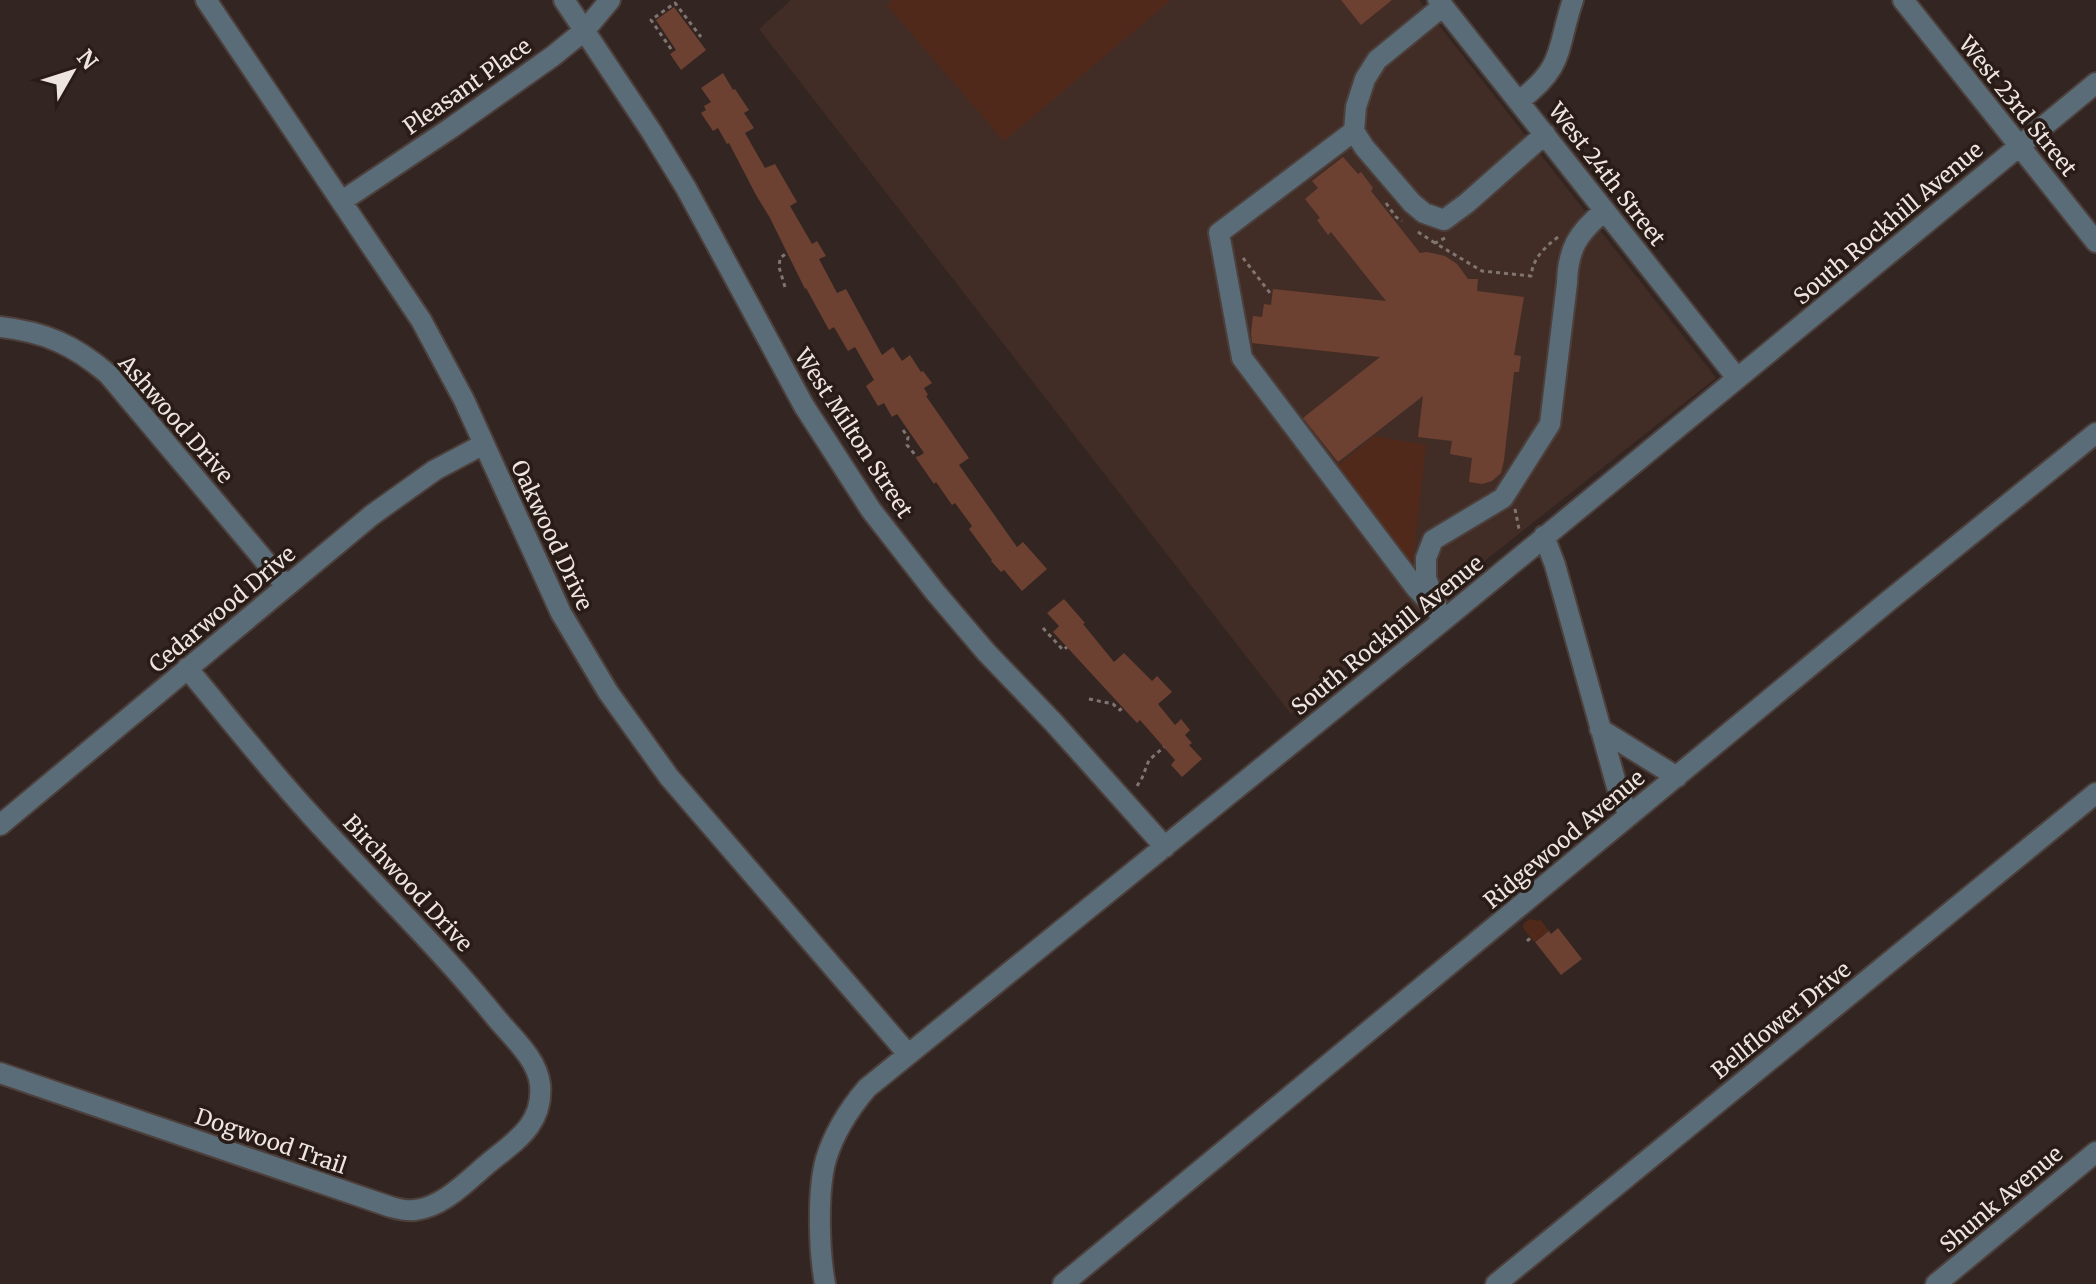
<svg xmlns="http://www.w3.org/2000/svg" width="2096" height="1284" font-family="Merriweather,serif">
<rect width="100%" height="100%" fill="#332521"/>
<path fill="#422d26" d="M791,0H1419L1716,378L1291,714L759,29Z"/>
<path fill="#51291b" d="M892,0H1171L1004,141L887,5Z
M1374,436L1426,445L1413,561L1405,560L1334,469Z
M1530,919L1538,921L1540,919L1549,931L1534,942L1523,928L1524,923Z"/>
<path fill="#6d4132" d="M1341,0H1392L1361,25Z
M674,7L706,50L681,70L670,54L676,50L656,20Z
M723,73L733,90L735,89L749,110L744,113L754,128L745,133L765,168L775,164L797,202L790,206L812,244L817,241L826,256L819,259L837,293L846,289L882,355L893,347L902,361L910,355L921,372L923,371L932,383L924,388L928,395L926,396L969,458L959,465L1017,547L1023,542L1047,569L1022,591L1004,570L1001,572L991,561L992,560L969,529L972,526L955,503L952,505L936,482L934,484L916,458L924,453L897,414L892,417L884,403L878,406L866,386L874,380L855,347L848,351L834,327L829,330L806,288L805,289L770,218L756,195L729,143L727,144L718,128L713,131L701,113L706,110L704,106L711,102L701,88Z
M1343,157L1358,174L1361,172L1373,188L1371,191L1420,253L1427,252L1445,256L1457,264L1468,279H1478L1477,291L1524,297L1514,355L1521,356L1519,372H1514L1504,460L1501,473L1492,481L1482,484L1469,482L1472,458L1450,454L1452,441L1418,437L1423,396L1338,462L1303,418L1380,357L1252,343L1251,333L1253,316L1262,317L1264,304L1271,305L1273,289L1386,301L1331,232L1328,235L1317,220L1320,218L1305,199L1318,188L1312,181Z
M1064,599L1085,623L1083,624L1114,662L1124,653L1152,681L1157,676L1172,692L1158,704L1175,725L1181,719L1190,730L1185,735L1192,743L1189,745L1202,759L1182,777L1171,765L1175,760L1140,720L1137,723L1053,632L1059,626L1047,613Z
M1558,928L1582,959L1561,975L1535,942L1549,931L1551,934Z"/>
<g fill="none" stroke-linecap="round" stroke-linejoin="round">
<g stroke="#4d403c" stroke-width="24">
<path id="minor" d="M206,0L421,320L464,400L561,613L608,692L669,777L908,1054
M564,0L651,131L686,188L804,406L871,510L935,592L986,652L1054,723L1165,847
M1438,0L1737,378
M1903,0L2096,242
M1443,6L1377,60L1365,79L1356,107L1354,131L1364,147L1412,203L1424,213L1444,220L1467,203L1545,134
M1519,101C1566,66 1556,49 1573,0
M1354,131L1219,233L1242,358L1416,588L1445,619
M342,201L451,128L553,56L585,30L610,0
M0,327C45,332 74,345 108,374L286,586
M1544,536L1555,565L1617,787L1629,816
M1436,604L1426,578V558L1433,540L1503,498L1550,424L1567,283C1568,248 1578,233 1604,211
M1600,729L1677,777
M0,825L372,515L435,470L484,444
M0,1073L391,1207C398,1209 407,1211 415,1210C444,1207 469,1179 491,1161C517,1140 544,1123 540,1084C537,1059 513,1038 497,1019C438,946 371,882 309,813C266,766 228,717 187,668
M825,1284C819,1251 817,1191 826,1159C834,1133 850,1108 867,1088L1445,619L2096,83
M1063,1284L1886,603L2096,433
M1496,1284L2096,793
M1936,1284L2096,1152"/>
</g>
<path stroke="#817571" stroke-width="3" stroke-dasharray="4 4" stroke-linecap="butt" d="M671,49L651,20L675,3L701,37
M1386,203L1396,217L1402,221
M1418,232L1435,243
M1445,238L1435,243L1482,271L1531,276C1533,258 1544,248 1558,237
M1243,258L1270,293
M785,287L779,267L780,258L787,253
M903,430L908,437L907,445L917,457
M1515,509L1519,529
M1043,628L1063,650L1067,647
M1089,699L1113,704L1120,710L1123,707
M1137,786L1142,778L1149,760L1164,747
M1527,941L1533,936"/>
<use href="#minor" stroke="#596c78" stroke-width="20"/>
</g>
<g text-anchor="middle" stroke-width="7" stroke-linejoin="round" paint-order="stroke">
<g font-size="22" fill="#eee5e1" stroke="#291c17">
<text transform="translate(467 86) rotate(-35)" y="8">Pleasant Place</text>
<text transform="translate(2018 106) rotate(51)" y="8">West 23rd Street</text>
<text transform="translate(1607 174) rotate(52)" y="8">West 24th Street</text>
<text transform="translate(1888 223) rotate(-40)" y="8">South Rockhill Avenue</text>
<text transform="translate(176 419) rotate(49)" y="8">Ashwood Drive</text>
<text transform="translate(854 433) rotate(57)" y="8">West Milton Street</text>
<text transform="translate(552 535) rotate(65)" y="8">Oakwood Drive</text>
<text transform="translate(222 609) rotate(-40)" y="8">Cedarwood Drive</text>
<text transform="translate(1387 635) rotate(-39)" y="8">South Rockhill Avenue</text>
<text transform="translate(1564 839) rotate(-40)" y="8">Ridgewood Avenue</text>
<text transform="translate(408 883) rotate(47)" y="8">Birchwood Drive</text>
<text transform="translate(1781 1020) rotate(-39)" y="8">Bellflower Drive</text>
<text transform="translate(271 1141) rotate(19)" y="8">Dogwood Trail</text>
<text transform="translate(2001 1199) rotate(-40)" y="8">Shunk Avenue</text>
</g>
</g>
<g transform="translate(72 72) rotate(51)" stroke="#291c17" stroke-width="6" paint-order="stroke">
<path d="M0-6L14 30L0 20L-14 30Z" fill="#eee5e1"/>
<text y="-12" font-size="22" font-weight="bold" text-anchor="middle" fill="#eee5e1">N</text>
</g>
</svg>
